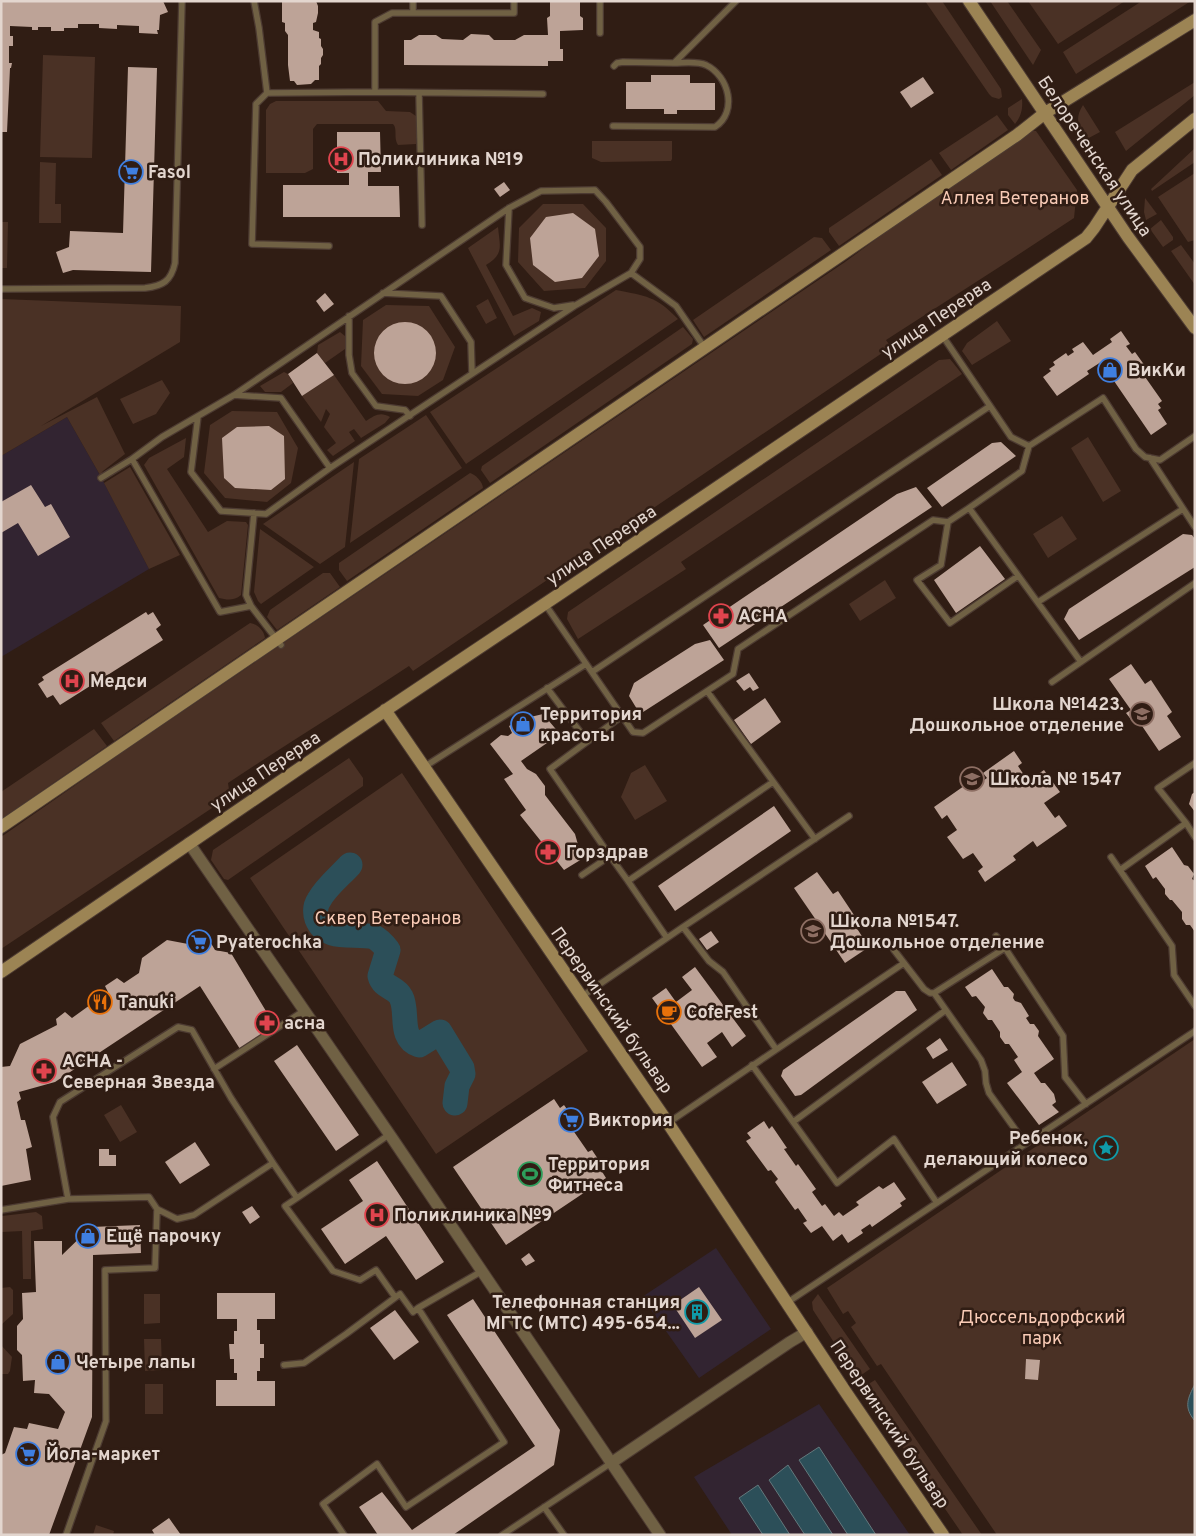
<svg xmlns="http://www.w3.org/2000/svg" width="1196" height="1536" font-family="Overpass,sans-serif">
<rect width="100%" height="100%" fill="#301d14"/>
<path fill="#322431" d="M67,417L100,475L149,569L1,657V456Z
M716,1248L771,1329L699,1378L642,1297Z
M819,1404L910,1535H732L694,1477Z"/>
<path fill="#4a3125" d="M925,1H942L1001,89L1002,97L999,99L992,97L989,94Z
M990,1H1007L1041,50L1033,65Z
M1028,1H1125L1058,44Z
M1142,1H1191L1076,74L1063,52Z
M43,55L95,57L92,158L40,157Z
M1195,82V95L1126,151L1115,132Z
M1022,99C1023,109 1021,116 1015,124L1008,115V108Z
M276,101H378L386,111L410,112L416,116V144L398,145C393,138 398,129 393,124H317L313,129V169L305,173H266V110L270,104Z
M1083,105L1100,132L1085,140C1079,126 1074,119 1083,105Z
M997,115L1008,130L951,170L939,153Z
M1023,131H1036L1077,190L1074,218L1004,264L886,340L891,347L413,671L409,666C349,706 288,743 228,783L230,796L1,949V837L120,754L845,262Z
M592,141H672V159L671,161L601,162L592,158Z
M1195,148V162L1152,191L1151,189Z
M931,159L942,175L839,246L829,232V228Z
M40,162L56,163L55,204H61V223H39Z
M1195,173V240L1188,242L1158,197Z
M1145,198L1157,214L1146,220L1144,212Z
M543,204H583L606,228V261L585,288L544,291L518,262L519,228Z
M1161,220L1173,237V240L1163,247L1150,229Z
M1,222H8L7,268H1Z
M498,227C500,247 504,254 486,265L513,316L532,308L541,312L539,321L514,336L468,248Z
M814,237L822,238L831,250L704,337L693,320Z
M1181,245L1195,264V285L1171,251Z
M616,290C646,296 656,296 678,319L466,464L430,412Z
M1,299L181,306L180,342L41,426L97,397L125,454L103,471L100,475L67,417L1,456Z
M488,299L497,318L486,324L476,306Z
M386,305L429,306L455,347L443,380L418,396L382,394L361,366L363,320Z
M997,321L1011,341L972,365L962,351L967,343Z
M683,327L693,339L692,344L490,483L481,470L482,466Z
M340,332L345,336V349L325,363L317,353L318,345Z
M950,359L962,374L681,562L686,569L578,639L567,619L568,612L939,360Z
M284,372L288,374L293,383L281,392H265L260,386Z
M334,375L366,421C374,416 380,411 390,417L385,423L361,438L354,429L349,432L355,441L333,456L327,450L336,443L324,427L330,414L326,409L321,422L302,396Z
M162,380L170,393L156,414L133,424L120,399Z
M232,411L277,412L298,448L291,483L267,502L225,498L204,473L210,425Z
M426,415L462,468L350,543L359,459Z
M1088,437L1121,491L1103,502L1071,448Z
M186,438L184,457L167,469L208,532L227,521L246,522L248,525L241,595C234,601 227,600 219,598L144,465L149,458Z
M354,462L345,547L320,564L263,524Z
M130,467L180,555L149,569L104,483Z
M470,473C475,474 483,482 483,488L347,581L339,570V563Z
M1062,516L1077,539L1048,558L1033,534Z
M260,529L314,567L261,604L258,601L254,592Z
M323,573H330L340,587L277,630L267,617L270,610Z
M885,580L896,598L860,621L849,604Z
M250,623C257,624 264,630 265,638L114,741L101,723Z
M94,729L107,746L1,819V792Z
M349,758L363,778V786L228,880L224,879L211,860L213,850Z
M645,765L667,801L635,820L621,797L631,773Z
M402,773L588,1051L436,1154L250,878Z
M1195,1039V1535H997L881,1364L877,1366L851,1327L856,1323L848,1311L843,1314L827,1288Z
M121,1105L137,1132L120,1142L104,1115Z
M36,1212L42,1216L43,1229L31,1231V1279H23L22,1231L2,1232V1216Z
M10,1287L13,1290V1314L1,1325V1288Z
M144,1294H160V1323L144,1324Z
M818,1294L870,1369L857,1378L813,1310L812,1302Z
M144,1339H161L162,1370L145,1371Z
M1,1345L12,1357L10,1371L8,1374H1Z
M875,1380L982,1535H963L862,1388Z
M145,1384H163V1414H145Z
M96,1525L114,1531L113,1535H93Z"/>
<path fill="#2c4f59" stroke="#63787c" d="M1195,1384V1421C1183,1407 1188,1398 1195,1384Z
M819,1447L876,1535H848L799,1460Z
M788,1465L833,1535H805L769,1480Z
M758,1485L790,1535H763L739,1498Z"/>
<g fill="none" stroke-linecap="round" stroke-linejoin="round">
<path stroke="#2c4f59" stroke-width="25" d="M350,865C340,876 326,887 319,900C315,906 315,913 317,919C326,942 355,932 374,937C380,940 384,945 388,950L380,976C383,988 396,987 401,997C409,1012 398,1038 419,1045L440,1032L462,1068L463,1074L457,1086L455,1103"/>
</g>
<path fill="#bda397" d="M1,1H163L168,12L160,15L159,30H157L158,34L139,33V26L117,25V29L99,28V24H78V28H64V31H51V27H38V30H32V27L10,26V36H13V46H9V63H12L11,68H10L7,132H1Z
M282,1H316L318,6V13L316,22L313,23V30L319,32V38L321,39V46L323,49V55L321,58V64L319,66V80H315L311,84L297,85L294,81H290L288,65V35L285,31V23L282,22Z
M550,1H580V16L583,18V30L560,31V49H563V61H548V66L404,65V40H411L419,35H436L442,39L463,40L471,34L489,35L494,40H515L524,35H548L547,18L550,16Z
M128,67L157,68L151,272L73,270L63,273L56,252L69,247L70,231L123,233Z
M651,75H690V83H715V110H677V114H664V109H626V82H651Z
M923,77L934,93L911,108L900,92Z
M337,132H380L381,172H368V186H399L400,217H283V185H349V173H337Z
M504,182L510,190L500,197L494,189Z
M573,213L595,229L599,256L582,278L555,282L533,265L530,238L546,217Z
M325,293L334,304L324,312L316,301Z
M374 353a31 31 0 1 1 62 0a31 31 0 1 1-62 0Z
M1121,331L1130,344L1126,346L1132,354L1135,352L1145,366L1141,368L1144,373L1143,374L1162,401L1158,404L1161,408L1158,410L1167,424L1151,435L1101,362L1087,371L1089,374L1057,396L1043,377L1051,371L1049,369L1055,365L1053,362L1066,353L1068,356L1074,352L1072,349L1083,342L1093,355L1112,342L1110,339Z
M317,353L334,375L302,396L288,374Z
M269,426L284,436L285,479L271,490L235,488L224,478L222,438L237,427Z
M1001,442L1016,456L942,507L927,488L992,443Z
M31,485L45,507L51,504L70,537L38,556L18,523L1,533V502Z
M916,487L932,507L719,648L703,625L897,494Z
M1183,534L1192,535L1195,539V567L1079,640L1064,619L1069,609Z
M980,546L1005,579L956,613L934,580Z
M146,612L148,615L153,612L161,625L156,629L163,640L60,705L53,695L47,698L38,684L44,680L42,677Z
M710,640L724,660L640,714L629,696L634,683L695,644Z
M1131,664L1145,684L1151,680L1172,712L1167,716L1181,737L1159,751L1138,720L1133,722L1126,713L1131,710L1109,679Z
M749,673L759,688L753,691L750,687L744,691L736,681Z
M765,698L781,722L751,744L734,720Z
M543,714L560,734L521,761L527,769L536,774L545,786V795L575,834L582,859L564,870L520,815L526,810L504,779L513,774L490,744L501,735L508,736L512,733L509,726L522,719Z
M1014,751L1022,763L1018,766L1028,781L1044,770L1060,792L1044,803L1055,818L1059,815L1067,826L1037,847L1033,841L1013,856L1016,860L985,882L978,871L983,867L973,853L963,859L947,837L957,830L947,815L942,819L934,807L964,786L968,791L987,778L983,773Z
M1195,792V812L1189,804L1192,794Z
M774,806L791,831L675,911L658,886Z
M1172,847L1184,865L1188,866L1194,874L1192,879L1195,881V932L1190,925H1186L1182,919V912L1172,900H1170L1165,894V889L1156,877L1153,879L1145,866Z
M817,872L833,894L838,891L858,921L854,924L869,947L845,963L824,932L818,936L810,923L816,920L794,888Z
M711,931L719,942L707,950L699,939Z
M197,937L209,940L215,950L231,953L275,1026L240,1049L200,986L55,1082L19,1092L21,1099L17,1102L21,1120H25L32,1147L26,1149L31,1180L1,1186V1067L10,1066L20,1044L57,1025L56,1019L65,1012L72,1018L108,992L105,986L117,978L124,983L139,973L142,958L167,940L188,944Z
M695,967L746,1036L732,1047L722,1032L707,1043L717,1057L702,1067L652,998L666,988L676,1002L692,990L682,977Z
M992,969L1004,987H1008L1014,994L1013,998L1015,1001L1021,1003L1029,1016L1026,1018L1030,1024H1034L1039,1031L1038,1036L1054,1059L1034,1073L1041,1083H1045L1054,1094L1056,1102L1052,1105L1059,1112L1039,1125L1007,1083L1022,1072L1014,1060L1018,1057L1009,1044H1005L1000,1037V1032L992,1020H988L983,1013L985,1007L976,996L972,997L965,987Z
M896,991H905L917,1010L801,1095L795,1096L781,1076L783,1070Z
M940,1038L948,1050L933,1059L926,1048Z
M297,1045L359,1135L336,1151L274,1061Z
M952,1062L967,1085L937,1104L922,1082Z
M554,1099L560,1108L564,1105L576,1122L570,1126L588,1152L592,1150L604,1168L601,1170L606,1178L506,1245L453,1167Z
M764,1121L769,1129L772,1126L787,1148L784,1149L796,1166L798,1164L816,1189L812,1192L822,1206L825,1204L834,1216L839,1212L843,1216L859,1205L856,1202L879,1186L883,1189L894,1182L906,1199L900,1203L902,1206L872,1227L870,1224L861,1230L863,1233L848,1243L842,1234L833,1241L822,1226L811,1233L803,1223L807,1221L798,1208L795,1210L775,1182L778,1179L771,1170L768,1171L746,1141L751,1138L747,1133Z
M195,1142L210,1165L180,1184L165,1162Z
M99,1149H109V1155H116V1166H99Z
M377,1161L444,1262L416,1280L386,1236L345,1264L321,1229L363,1201L349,1180Z
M252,1206L260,1217L250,1224L242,1212Z
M140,1225L141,1253L93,1255L92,1417L49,1535H1V1455L5,1453L14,1427L27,1429L29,1423L58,1429L65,1412L49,1394L34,1393L35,1380L23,1381L22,1355L17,1350V1326L23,1319L22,1293L36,1292L34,1241H62V1255L91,1227Z
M529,1253L535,1261L526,1266L521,1259Z
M699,1287L722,1320L695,1338L673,1305Z
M217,1293H275V1319H257V1330H260V1344H264V1358H260V1371H257V1381H275V1406H216V1380H237V1373H234V1359H230L229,1344H234V1331H237V1319H217Z
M473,1299L560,1430L554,1465L453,1535H378L359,1507L382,1492L412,1530L535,1446L447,1315Z
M395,1310L419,1342L394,1360L370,1328Z
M1026,1359L1040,1360L1038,1380L1025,1379Z
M169,1518L181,1535H155L152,1530Z"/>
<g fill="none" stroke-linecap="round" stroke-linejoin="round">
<g stroke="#4d3b32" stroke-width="8">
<path id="lane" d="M254,1L259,28L267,93L256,104L252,244L329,246
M413,1V13H514V1
M600,1V33
M413,13H392L375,22V92L543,94
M614,66L617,63L623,62L674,63
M267,93L375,92
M419,93L422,225
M613,126L715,127C738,112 729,76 706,65C697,61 684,63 674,63L736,1
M509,208L506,265L525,298L554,308L573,305
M631,273L576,305L330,468L266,514L221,511L191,472L198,416L234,395L509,208L541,191L595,190L606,202L640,247V259L631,273L676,306L705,348
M1,289L145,288C163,286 171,281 175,263L182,1
M383,293L441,296L471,342L472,373
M349,316V355L352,373L376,406L405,410L410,416
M942,335L1011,437L1029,446L1103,398L1136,449L1145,457L1160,460L1195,436
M234,395L281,398L330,468
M198,416L162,437L132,459L220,612L251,606
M1029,446L1022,471L969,508L1081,662
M1150,458L1195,527
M101,478L132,459
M254,513L246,595L251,606L281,645
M948,522L941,565L917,580L950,623L1018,576
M1038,602L1183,509
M545,604L633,732L643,733L707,691L815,839
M592,672L990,406
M1052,682L1195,583
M547,688L587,741
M707,691L733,674L738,649L933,520L948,522L969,508
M424,767L586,664
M1186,823L1158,788L1195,763
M610,856L550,769L622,716
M1111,857L1172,946L1174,975L1195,1006
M1120,870L1186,823L1195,837
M582,875L610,856L628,881
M683,927L849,816
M667,938L628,881L773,782
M1005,948L1063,1036L1065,1077L1086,1104
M894,950L924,989L930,993H934L981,1060L985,1071L986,1083L989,1093L1025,1143
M934,993L1005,948L996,936
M581,997L683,927L709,961L723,972L776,1049
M752,1065L837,1183L894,1139L937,1203
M214,1069L305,1010
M793,1122L946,1010
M668,1123L904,963
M273,1163L297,1198L390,1134
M297,1198L285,1206L333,1271L360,1280L376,1270L395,1297
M68,1199L53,1117L60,1102L178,1027L192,1030L231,1098L273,1163L194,1215L177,1219L157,1209
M1,1210L68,1199L149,1197L157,1209L155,1268L105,1270L106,1421L66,1535
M788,1302L1195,1031
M284,1365L304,1363L346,1334L400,1294L413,1312L418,1308
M544,1507L564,1535
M344,1535L323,1504L377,1464L406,1507L504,1442L418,1308L482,1271
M502,1535L611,1463"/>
</g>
<g stroke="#4d3b32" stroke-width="13">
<path id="street" d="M189,843L392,1138L660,1535
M611,1463L790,1342L807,1332"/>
</g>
<g stroke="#4d3b32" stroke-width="14">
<path id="secondary" d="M969,1L1128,237L1195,328
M385,710L668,1123L845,1391L943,1535
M1,827L1017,135L1045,113L1195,20
M1,972L344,738L561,593L1086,238L1094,228L1132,170L1195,119"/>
</g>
<use href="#lane" stroke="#706144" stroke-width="5.5"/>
<use href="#street" stroke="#706144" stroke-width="11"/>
<use href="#secondary" stroke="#9c8454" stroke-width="12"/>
</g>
<defs>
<g id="hospital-ring" transform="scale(1.25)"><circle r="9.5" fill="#301d14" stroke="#e0444e" stroke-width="1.5"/><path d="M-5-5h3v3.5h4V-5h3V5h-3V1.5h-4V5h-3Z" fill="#e0444e"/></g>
<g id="supermarket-ring" transform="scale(1.25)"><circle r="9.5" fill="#301d14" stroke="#3f7fe0" stroke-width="1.5"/><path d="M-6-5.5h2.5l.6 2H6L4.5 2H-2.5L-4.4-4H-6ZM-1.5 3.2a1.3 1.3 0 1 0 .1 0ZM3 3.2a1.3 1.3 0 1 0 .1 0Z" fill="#3f7fe0"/></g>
<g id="shop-ring" transform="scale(1.25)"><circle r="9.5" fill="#301d14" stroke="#3f7fe0" stroke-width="1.5"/><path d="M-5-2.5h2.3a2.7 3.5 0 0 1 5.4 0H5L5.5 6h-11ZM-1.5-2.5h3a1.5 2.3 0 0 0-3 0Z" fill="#3f7fe0"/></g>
<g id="pharmacy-ring" transform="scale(1.25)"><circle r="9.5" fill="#301d14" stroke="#e0444e" stroke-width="1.5"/><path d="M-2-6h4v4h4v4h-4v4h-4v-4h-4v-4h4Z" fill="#e0444e"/></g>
<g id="school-ring" transform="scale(1.25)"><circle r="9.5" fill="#301d14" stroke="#8d6e63" stroke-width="1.5"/><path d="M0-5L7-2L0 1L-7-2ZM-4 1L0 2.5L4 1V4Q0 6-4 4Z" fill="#8d6e63"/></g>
<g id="restaurant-ring" transform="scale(1.25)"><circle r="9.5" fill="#301d14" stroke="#e8710a" stroke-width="1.5"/><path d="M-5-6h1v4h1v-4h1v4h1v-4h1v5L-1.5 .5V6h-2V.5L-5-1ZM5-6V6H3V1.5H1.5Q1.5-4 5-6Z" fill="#e8710a"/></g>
<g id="cafe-ring" transform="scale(1.25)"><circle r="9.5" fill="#301d14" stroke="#e8710a" stroke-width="1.5"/><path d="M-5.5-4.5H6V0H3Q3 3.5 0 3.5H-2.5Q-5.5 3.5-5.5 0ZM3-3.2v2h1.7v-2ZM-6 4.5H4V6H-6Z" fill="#e8710a"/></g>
<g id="sight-ring" transform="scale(1.25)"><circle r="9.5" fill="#301d14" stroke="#0f9aa8" stroke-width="1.5"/><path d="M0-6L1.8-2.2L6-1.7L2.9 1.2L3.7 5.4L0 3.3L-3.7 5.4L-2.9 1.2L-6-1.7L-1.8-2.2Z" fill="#0f9aa8"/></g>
<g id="stadium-ring" transform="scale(1.25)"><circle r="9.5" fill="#301d14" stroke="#2e9e5b" stroke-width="1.5"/><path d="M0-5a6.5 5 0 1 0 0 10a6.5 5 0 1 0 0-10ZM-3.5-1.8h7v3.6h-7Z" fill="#2e9e5b"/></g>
<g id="building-ring" transform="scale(1.25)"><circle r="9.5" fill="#301d14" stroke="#0f9aa8" stroke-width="1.5"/><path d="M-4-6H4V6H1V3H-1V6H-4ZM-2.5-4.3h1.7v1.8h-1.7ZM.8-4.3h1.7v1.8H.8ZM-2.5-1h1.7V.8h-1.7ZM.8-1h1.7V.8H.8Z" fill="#0f9aa8"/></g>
</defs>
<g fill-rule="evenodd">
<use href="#hospital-ring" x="341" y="159"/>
<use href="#supermarket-ring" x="131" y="172"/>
<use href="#shop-ring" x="1110" y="370"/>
<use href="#pharmacy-ring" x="721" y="616"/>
<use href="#hospital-ring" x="72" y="681"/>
<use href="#school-ring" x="1142" y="714"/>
<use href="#shop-ring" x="523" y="724"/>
<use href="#school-ring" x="972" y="779"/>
<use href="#pharmacy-ring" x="548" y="852"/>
<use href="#school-ring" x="813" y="931"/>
<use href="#supermarket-ring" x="199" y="942"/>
<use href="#restaurant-ring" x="100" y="1002"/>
<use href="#cafe-ring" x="669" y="1012"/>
<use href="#pharmacy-ring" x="267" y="1023"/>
<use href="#pharmacy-ring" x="44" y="1071"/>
<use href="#supermarket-ring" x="571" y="1120"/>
<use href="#sight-ring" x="1106" y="1148"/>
<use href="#stadium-ring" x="530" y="1174"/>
<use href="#hospital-ring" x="377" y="1215"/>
<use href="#shop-ring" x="88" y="1236"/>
<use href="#building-ring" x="697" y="1312"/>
<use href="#shop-ring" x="58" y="1362"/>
<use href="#supermarket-ring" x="28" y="1454"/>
</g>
<g text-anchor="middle" stroke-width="5" stroke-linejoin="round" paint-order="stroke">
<g font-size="18" fill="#e3d6cf" stroke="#301d14">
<text transform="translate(1095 156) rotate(56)" y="6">Белореченская улица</text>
<text transform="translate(936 318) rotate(-34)" y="6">улица Перерва</text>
<text transform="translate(601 545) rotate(-34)" y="6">улица Перерва</text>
<text transform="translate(265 771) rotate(-34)" y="6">улица Перерва</text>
<text transform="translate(612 1010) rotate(55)" y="6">Перервинский бульвар</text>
<text transform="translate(890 1424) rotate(56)" y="6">Перервинский бульвар</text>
</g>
<g font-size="18" font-weight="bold" fill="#e3d6cf" stroke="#301d14" text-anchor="start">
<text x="358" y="165">Поликлиника №19</text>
<text x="148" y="178">Fasol</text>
<text x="1128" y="376">ВикКи</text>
<text x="738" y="622">АСНА</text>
<text x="90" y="687">Медси</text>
<text x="1124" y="710" text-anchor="end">Школа №1423.<tspan x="1124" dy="21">Дошкольное отделение</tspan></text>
<text x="540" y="720">Территория<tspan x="540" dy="21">красоты</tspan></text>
<text x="990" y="785">Школа № 1547</text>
<text x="566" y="858">Горздрав</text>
<text x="830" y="927">Школа №1547.<tspan x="830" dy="21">Дошкольное отделение</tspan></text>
<text x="216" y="948">Pyaterochka</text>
<text x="118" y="1008">Tanuki</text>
<text x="686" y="1018">CofeFest</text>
<text x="284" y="1029">асна</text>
<text x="62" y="1067">АСНА -<tspan x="62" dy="21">Северная Звезда</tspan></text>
<text x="588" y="1126">Виктория</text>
<text x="1088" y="1144" text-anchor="end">Ребенок,<tspan x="1088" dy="21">делающий колесо</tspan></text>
<text x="548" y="1170">Территория<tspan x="548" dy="21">Фитнеса</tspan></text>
<text x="394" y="1221">Поликлиника №9</text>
<text x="106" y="1242">Ещё парочку</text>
<text x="680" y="1308" text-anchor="end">Телефонная станция<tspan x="680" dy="21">МГТС (МТС) 495-654...</tspan></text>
<text x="76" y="1368">Четыре лапы</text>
<text x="46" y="1460">Йола-маркет</text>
</g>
<g font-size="18" fill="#f9cbb6" stroke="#301d14">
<text x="1015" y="204">Аллея Ветеранов</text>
<text x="388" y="924">Сквер Ветеранов</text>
<text x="1042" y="1323">Дюссельдорфский<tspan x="1042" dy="21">парк</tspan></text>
</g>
</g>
<rect width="1196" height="1536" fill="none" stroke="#e3d6cf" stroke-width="5"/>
</svg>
